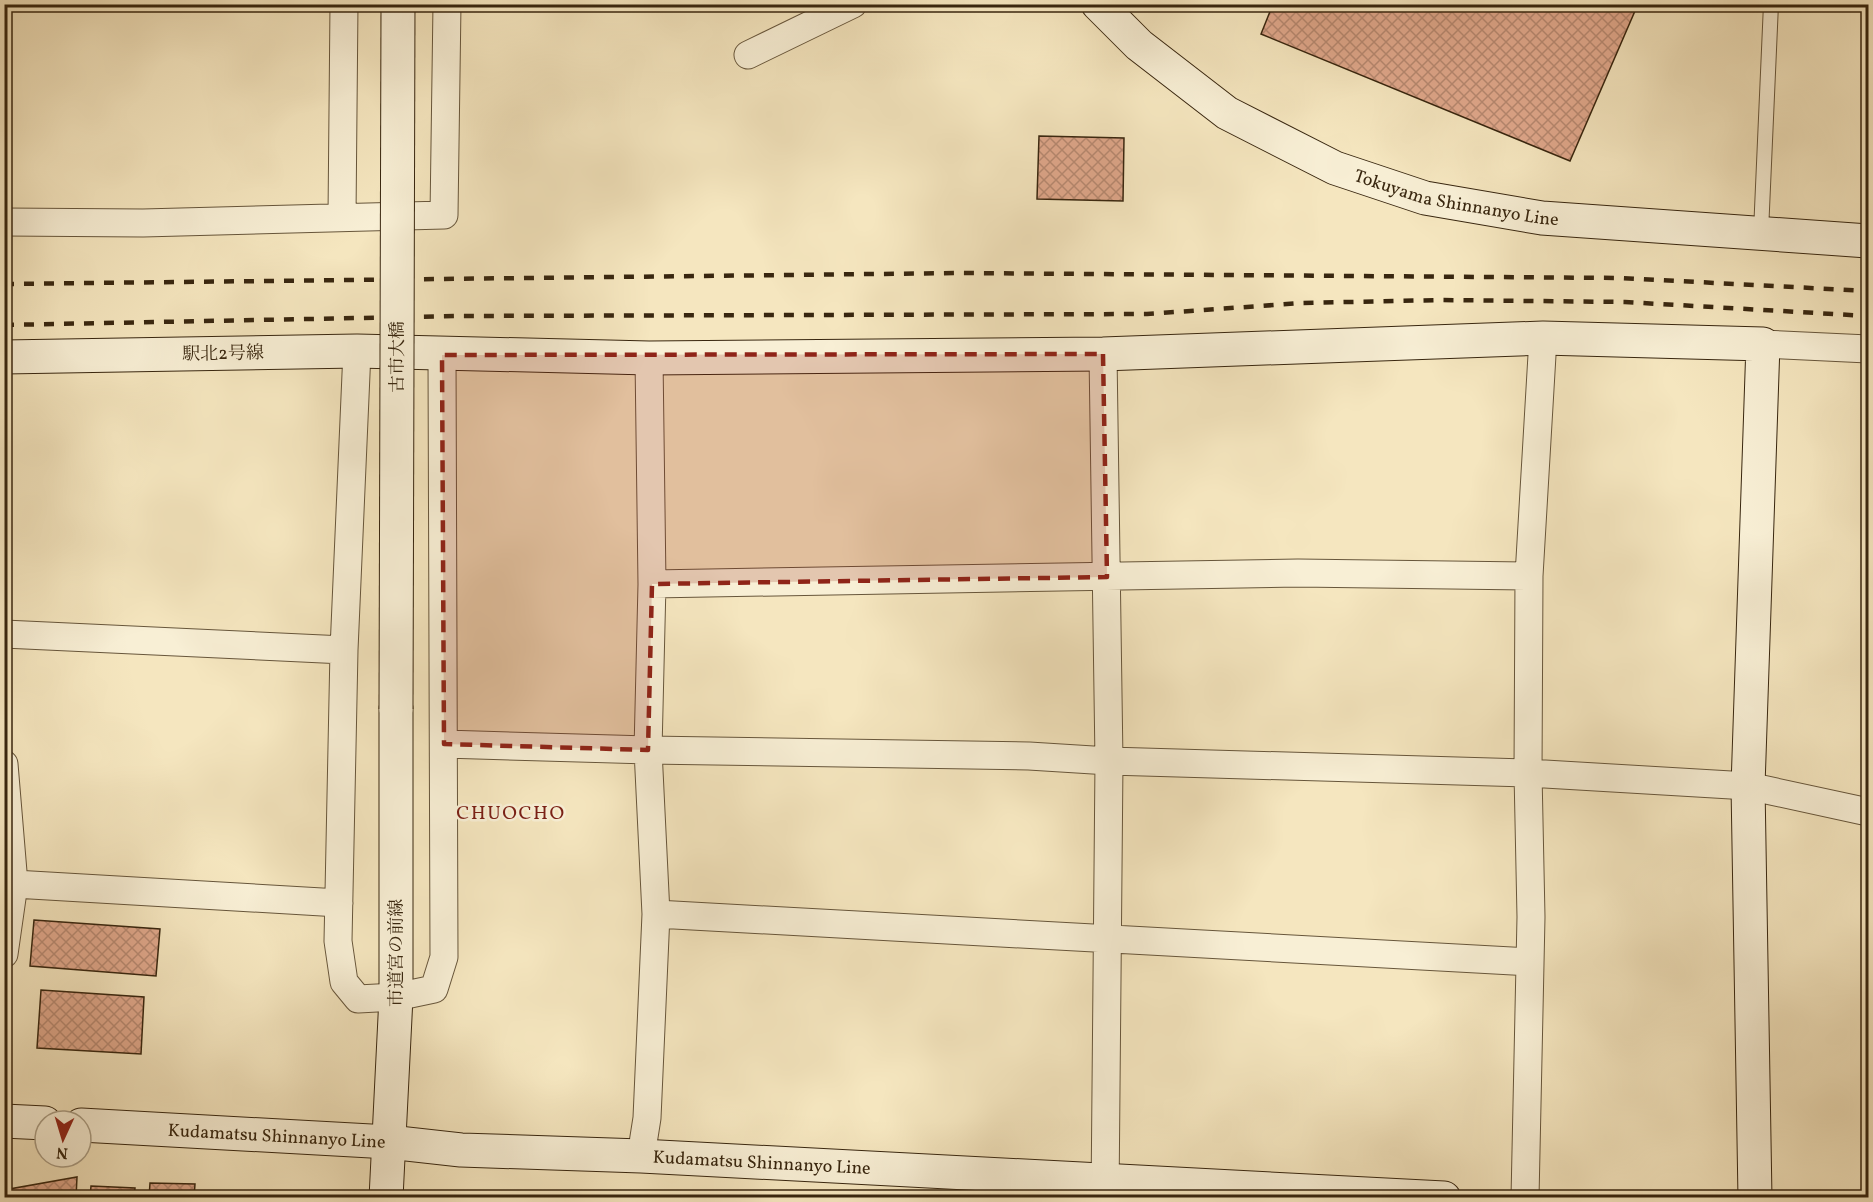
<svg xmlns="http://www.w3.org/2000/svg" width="1873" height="1202" font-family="Vollkorn,'Noto Serif JP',serif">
<defs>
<pattern id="building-cross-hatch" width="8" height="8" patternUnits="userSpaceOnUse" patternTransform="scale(1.5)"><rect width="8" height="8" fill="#e0a88c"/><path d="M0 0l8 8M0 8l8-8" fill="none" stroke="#b78971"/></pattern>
</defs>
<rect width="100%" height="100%" fill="#f5e6bf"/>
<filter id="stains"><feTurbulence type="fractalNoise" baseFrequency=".00333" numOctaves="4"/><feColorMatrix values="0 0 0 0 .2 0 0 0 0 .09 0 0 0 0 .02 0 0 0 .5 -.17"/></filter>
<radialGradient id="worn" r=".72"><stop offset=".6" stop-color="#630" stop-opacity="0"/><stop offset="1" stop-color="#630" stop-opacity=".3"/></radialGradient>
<path fill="url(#building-cross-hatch)" stroke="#38260f" stroke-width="1.5" d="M1273,4H1638L1570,161L1261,34Z
M1039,136L1124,138L1123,201L1037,199Z
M34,920L160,929L156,976L30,966Z
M41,990L144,997L141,1054L37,1048Z
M77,1177L76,1198H4V1190Z
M150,1183L195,1184L194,1198H149Z
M91,1186L135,1188L134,1198H90Z"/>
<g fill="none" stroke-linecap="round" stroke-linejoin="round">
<g stroke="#67563b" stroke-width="16">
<path id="lane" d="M1761,232L1771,4"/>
</g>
<g stroke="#67563b" stroke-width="29">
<path id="street" d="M748,55L853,4
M342,216L344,4
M4,222L143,223L444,215L447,4
M1763,344L1868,349
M357,351L344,650L338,941L344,982L358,999L396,997L434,989L444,957L442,355
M1103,354L1109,761L1105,1198
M652,584L1298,573L1529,576
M4,634L344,650
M444,744L648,750L1029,756L1109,761L1528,773L1748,786L1868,812
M4,764L14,884L4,954
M14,884L339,903
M656,914L1530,962
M641,1156L647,1118L656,914L648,750L652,584L649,358
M1525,1198L1531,917L1528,773L1529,576L1543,338"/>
</g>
<g stroke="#38260f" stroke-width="35">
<g id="secondary">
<path id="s1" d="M1098,4L1139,45L1227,113L1335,168L1425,198L1542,218L1868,241"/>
<path d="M4,357L357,351L649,358L1103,354L1543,338L1763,344L1748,786L1755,1198"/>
<path d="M4,1121L45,1123"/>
<path id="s2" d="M81,1125L389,1142L461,1150L641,1156L1444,1198"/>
<path d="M386,1198L396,997V709"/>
</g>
</g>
<use href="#lane" stroke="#f8efd5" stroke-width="14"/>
<use href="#street" stroke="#f8efd5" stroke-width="27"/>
<use href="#secondary" stroke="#f8efd5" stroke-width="33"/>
<path stroke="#38260f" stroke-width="4.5" stroke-dasharray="10 10" stroke-linecap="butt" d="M4,284L961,273L1621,278L1868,291
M4,325L460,316L1147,314L1302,303L1442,300L1625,302L1868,316"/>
<g stroke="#38260f" stroke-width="35" stroke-linecap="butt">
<path id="secondary-bridge" d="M396,709L398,4"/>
</g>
<use href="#secondary-bridge" stroke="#f8efd5" stroke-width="33"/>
</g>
<path fill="#8f2418" fill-opacity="0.2" stroke="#8f2418" stroke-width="4.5" stroke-dasharray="12 8" stroke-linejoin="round" d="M1103,354L1107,577L652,584L648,750L444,744L442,355Z"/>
<g text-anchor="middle" stroke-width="5" stroke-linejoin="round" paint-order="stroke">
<g font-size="18" fill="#38260f" stroke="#f8efd5">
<text dy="6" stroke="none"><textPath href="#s1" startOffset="416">Tokuyama Shinnanyo Line</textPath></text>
<text transform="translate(223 353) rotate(-1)" y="6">駅北2号線</text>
<text transform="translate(397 357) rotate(-90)" y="6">古市大橋</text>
<text transform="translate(396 953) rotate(-90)" y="6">市道宮の前線</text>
<text dy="6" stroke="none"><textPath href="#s2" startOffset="196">Kudamatsu Shinnanyo Line</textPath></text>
<text dy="6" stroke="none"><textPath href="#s2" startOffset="682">Kudamatsu Shinnanyo Line</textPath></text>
</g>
<g font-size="20" letter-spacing="1.5" fill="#7a1f14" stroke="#f8efd5">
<text x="511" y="819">CHUOCHO</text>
</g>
</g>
<rect width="1873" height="1202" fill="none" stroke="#f5e6bf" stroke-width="24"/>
<rect x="6" y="6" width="1861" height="1190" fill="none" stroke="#38260f" stroke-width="3"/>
<rect x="12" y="12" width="1849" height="1178" fill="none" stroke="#38260f" stroke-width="1.5"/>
<g transform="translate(63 1139) rotate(184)"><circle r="28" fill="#f8efd5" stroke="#ab9f86" stroke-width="1.5"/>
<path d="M0-4.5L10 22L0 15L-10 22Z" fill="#8f2418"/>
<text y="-9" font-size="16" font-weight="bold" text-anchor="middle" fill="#38260f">N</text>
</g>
<rect width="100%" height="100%" filter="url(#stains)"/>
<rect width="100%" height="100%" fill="url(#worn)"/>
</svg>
